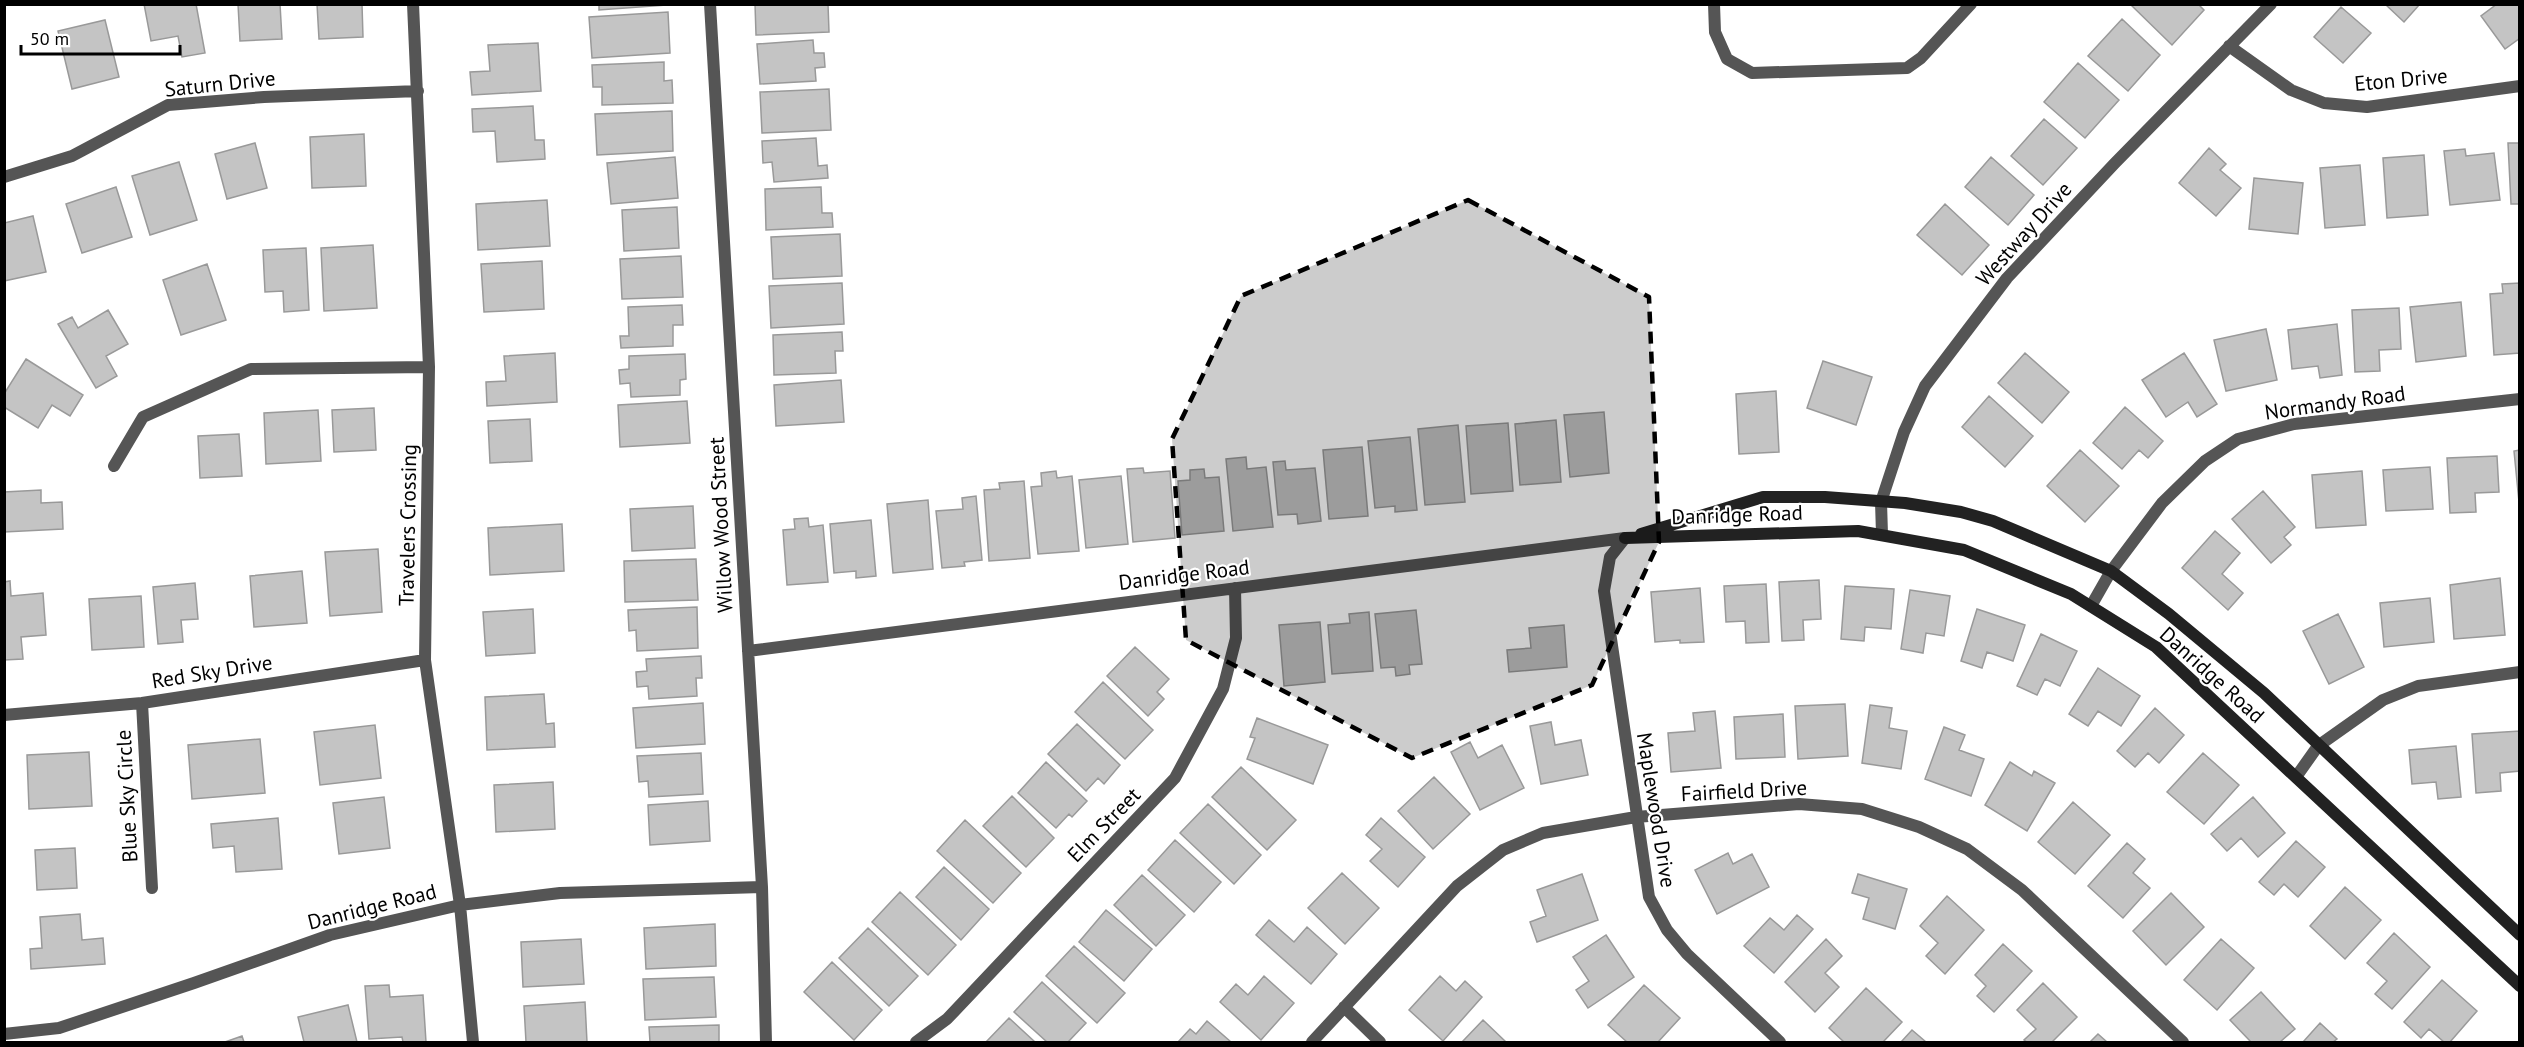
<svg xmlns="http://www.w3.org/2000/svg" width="2524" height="1047" font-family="'PT Sans',sans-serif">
<rect width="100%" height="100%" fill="#fff"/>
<path fill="#c4c4c4" stroke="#999" stroke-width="1.5" d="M144,4H196L205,53L182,57L178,36L151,41Z
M238,4H280L282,39L240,41Z
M317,4H362L363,37L319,39Z
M599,4H666V5L599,10Z
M755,4H828L829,32L756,35Z
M2130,4H2198L2204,10L2172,45Z
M2385,4H2420L2404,22Z
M2497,4H2520V38L2505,49L2481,16Z
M2341,7L2371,33L2343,63L2314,37Z
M668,12L670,53L592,58L589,17Z
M2122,19L2160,55L2128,91L2088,56Z
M105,20L119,77L72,89L58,31Z
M813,40L814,53H824L825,67L815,68L816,81L760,84L757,44Z
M538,43L541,91L472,95L470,72L490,71L488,45Z
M664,62V81L672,80L673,103L602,105V87H593L592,65Z
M2078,63L2119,100L2085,138L2044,102Z
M829,89L831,130L762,133L760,92Z
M533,106L535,140H544L545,159L497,162L495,131L473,132L472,109Z
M672,111L673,151L597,155L595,114Z
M2044,119L2077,148L2043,185L2011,156Z
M364,134L366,186L312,188L310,137Z
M816,138L818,166L827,165L828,178L774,182L772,162L763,163L762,141Z
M255,143L267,188L227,199L215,154Z
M2508,143H2520V204H2511Z
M2209,148L2226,164L2220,170L2241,188L2216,216L2179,183Z
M2465,149L2466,156L2494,153L2500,200L2450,205L2444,151Z
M2424,155L2428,215L2387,218L2383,158Z
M675,157L678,198L611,204L607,163Z
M1991,157L2034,195L2008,225L1965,187Z
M179,162L197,220L150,235L132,176Z
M2360,165L2365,225L2325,228L2320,168Z
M2254,178L2303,183L2298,234L2249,229Z
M116,187L132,237L82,253L66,204Z
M821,187L822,213H832L833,227L766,230L765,189Z
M547,200L550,246L478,250L476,204Z
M1945,204L1989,245L1962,275L1917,235Z
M677,207L679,248L624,251L622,210Z
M33,216L46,272L4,281V223Z
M840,234L842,276L773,279L771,237Z
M373,245L377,308L324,311L321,248Z
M306,248L309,310L284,312L283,291L265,292L263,250Z
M681,256L683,297L622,299L620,259Z
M542,261L544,309L484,312L481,264Z
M207,264L226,320L181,335L163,280Z
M842,283L844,324L771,328L769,286Z
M2520,283V353L2494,355L2490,294L2503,293L2502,284Z
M2461,302L2466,356L2416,362L2410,307Z
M682,305L683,325H673V346L621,348L620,336H629L628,307Z
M2399,308L2401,349L2379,350L2380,371L2355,372L2352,310Z
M108,310L128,344L106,356L117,376L96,388L58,324L72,317L78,328Z
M2337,324L2342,375L2320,378L2318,366L2292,369L2288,330Z
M2266,329L2277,380L2226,391L2214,340Z
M842,332L843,351H835L836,373L774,375L773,335Z
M555,353L557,402L487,406L486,382L506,381L504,356Z
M2025,353L2069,392L2042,423L1998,383Z
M2184,353L2217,404L2197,417L2188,402L2166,417L2142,380Z
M685,354L686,379L680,380V395L631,397L630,383L620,384L619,370L629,369V356Z
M26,359L83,395L70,416L52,405L38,428L4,407V394Z
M1823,361L1872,377L1856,425L1807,408Z
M841,380L844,422L776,426L774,385Z
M1776,391L1779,452L1739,454L1736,394Z
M1989,396L2033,436L2005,467L1962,427Z
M687,401L690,443L620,447L618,405Z
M2125,407L2163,441L2148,458L2139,450L2122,469L2093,443Z
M374,408L376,450L334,452L332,410Z
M318,410L321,461L266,464L264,413Z
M1604,412L1609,473L1570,477L1564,415Z
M530,419L532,461L490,463L488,421Z
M1556,420L1561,482L1520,485L1515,424Z
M1508,423L1513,491L1471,494L1466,426Z
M1458,425L1465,502L1425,505L1418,429Z
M239,434L242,476L200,478L198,436Z
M1410,437L1417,510L1395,512V506L1375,508L1368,441Z
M1362,447L1368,516L1329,519L1323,450Z
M2080,450L2119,486L2085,522L2047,486Z
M2520,450V512L2514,451Z
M2497,456L2499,492L2475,493L2476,512L2450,513L2447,458Z
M1246,457L1247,469L1266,467L1273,527L1233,531L1226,459Z
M1285,461L1286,470L1315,468L1321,521L1298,524L1297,514L1278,515L1273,462Z
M2430,467L2433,509L2386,511L2383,470Z
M1143,468L1144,473L1170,471L1175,538L1133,542L1127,469Z
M1204,469L1205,478L1219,477L1224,531L1182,535L1178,481L1190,480V470Z
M1056,471L1057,478L1072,476L1079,551L1038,554L1031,487L1042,486L1041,473Z
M2362,471L2366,525L2316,528L2312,475Z
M1121,476L1128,544L1086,548L1079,480Z
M1024,481L1030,558L989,561L984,490L1000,489L999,483Z
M41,490V503L62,502L63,529L4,532V492Z
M2263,491L2295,527L2284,537L2291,545L2271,563L2232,519Z
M976,496L982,560L964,562L965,566L942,568L936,511L963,509L962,498Z
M928,500L933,569L893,573L887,504Z
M693,506L695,548L632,551L630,509Z
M808,518L809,527L823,525L828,582L787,585L783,530L795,529L794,519Z
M871,520L876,576L856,578V571L834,573L830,524Z
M562,524L564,571L490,575L488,528Z
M2215,531L2240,553L2222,574L2243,593L2228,610L2182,568Z
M378,549L382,612L330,616L325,552Z
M696,559L698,600L625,602L624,561Z
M302,571L307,623L254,627L250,576Z
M2500,578L2505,635L2454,639L2450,585Z
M1819,580L1821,619L1803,620L1804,640L1782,641L1779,582Z
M10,581L11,596L43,593L46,635L21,637L23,659L4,660V582Z
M195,583L198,619L181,620L183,642L158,644L153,587Z
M1766,584L1769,642L1746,643L1745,621L1726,622L1724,586Z
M1845,586L1894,589L1891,629L1865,627L1864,641L1841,639Z
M1700,588L1704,642L1680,643V640L1655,642L1651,592Z
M1910,590L1950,596L1944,636L1926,633L1923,653L1901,649Z
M141,596L144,647L92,650L89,599Z
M2430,598L2434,642L2384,647L2380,603Z
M697,607L698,648L637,651L636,630L629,631L628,610Z
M533,609L535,653L486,656L483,612Z
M1977,609L2025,625L2013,661L1987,652L1982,668L1961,661Z
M1416,610L1422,664L1409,665L1410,674L1396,676L1395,667L1381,668L1375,614Z
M1369,612L1373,671L1332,674L1328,625L1350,623L1349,614Z
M2338,614L2364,667L2329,684L2303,631Z
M1320,622L1325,682L1284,686L1279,625Z
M1564,625L1567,667L1509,672L1507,650L1531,648L1529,628Z
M2041,634L2077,651L2060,686L2045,679L2037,695L2017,686Z
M1135,647L1169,679L1157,692L1164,699L1148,716L1107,676Z
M701,656L702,678H696L697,696L649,699L648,686L637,687L636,672L647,671L646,659Z
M2098,668L2140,696L2121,726L2098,711L2088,726L2069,714Z
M1103,682L1153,730L1125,759L1075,712Z
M544,694L546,724L554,723L555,747L487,750L485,697Z
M703,703L705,744L636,748L633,708Z
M1845,704L1848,756L1798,759L1795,706Z
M1870,705L1892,708L1889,728L1907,731L1901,769L1862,763Z
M2155,708L2184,735L2159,763L2148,753L2135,767L2117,751Z
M1715,711L1721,768L1671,772L1668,733L1695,731L1693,713Z
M1783,714L1785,757L1736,759L1734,717Z
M1257,718L1328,745L1313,784L1247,759L1255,738L1250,737Z
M1551,722L1555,745L1581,740L1588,775L1541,784L1530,726Z
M1077,724L1120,765L1104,784L1098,778L1086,791L1048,754Z
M375,725L381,778L320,785L314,732Z
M1944,727L1965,735L1959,750L1984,759L1971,796L1925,779Z
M2520,731V771L2500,773L2501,791L2476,793L2472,734Z
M260,739L265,793L192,799L188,745Z
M1470,742L1478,758L1502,745L1524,788L1480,810L1451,752Z
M2456,746L2461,797L2438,799L2436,782L2412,784L2409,750Z
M89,752L92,806L29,809L27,755Z
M701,753L703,794L649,797L648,781L639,782L637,756Z
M2203,753L2239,785L2204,824L2167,792Z
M1046,762L1087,801L1072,817L1069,814L1056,828L1018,793Z
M2010,762L2032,776L2034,771L2055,783L2027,831L1985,805Z
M1241,767L1296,820L1267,850L1212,797Z
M1434,777L1470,814L1433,849L1398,811Z
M553,782L555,829L496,832L494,785Z
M1012,796L1054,838L1026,867L983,826Z
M384,797L390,848L339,854L333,803Z
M2253,797L2285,833L2258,857L2241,838L2227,851L2211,834Z
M708,801L710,841L650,845L648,805Z
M2073,802L2110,835L2075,874L2038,842Z
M1208,804L1261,855L1234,884L1180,833Z
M278,818L282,869L236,872L234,846L213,848L211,824Z
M1381,818L1425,857L1398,887L1370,861L1382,849L1366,835Z
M965,820L1021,873L993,903L937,851Z
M1175,840L1221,882L1194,912L1148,870Z
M2296,841L2325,867L2298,897L2284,884L2274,895L2259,882Z
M2127,843L2145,859L2133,873L2150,888L2123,918L2088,886Z
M75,848L77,888L37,890L35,850Z
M1728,853L1733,864L1752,854L1769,887L1717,914L1695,870Z
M944,867L989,909L961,940L916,897Z
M1342,873L1379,908L1345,944L1308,908Z
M1582,874L1598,920L1537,942L1530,922L1546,916L1537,890Z
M1858,874L1907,889L1895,929L1863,919L1869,898L1852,893Z
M1142,875L1185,915L1156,946L1114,905Z
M2345,887L2381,920L2345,959L2310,926Z
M900,892L956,945L928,975L872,922Z
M2171,893L2204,927L2166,965L2133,931Z
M1947,896L1984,930L1945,974L1926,956L1938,943L1920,926Z
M1106,910L1152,949L1124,981L1079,942Z
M80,914L82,940L103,938L105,964L31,969L30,949L42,948L40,917Z
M1797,915L1813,929L1774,973L1744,946L1770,918L1784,930Z
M1269,920L1294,942L1307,927L1337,954L1311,984L1256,935Z
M715,924L716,966L646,969L644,928Z
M868,928L918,976L889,1006L839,958Z
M2394,933L2430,967L2392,1009L2375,994L2387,981L2367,963Z
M1606,935L1634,977L1588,1008L1576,990L1589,981L1573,957Z
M581,939L584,984L523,987L521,942Z
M1826,939L1842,956L1825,973L1839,987L1815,1012L1785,982Z
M2221,939L2254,968L2217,1010L2184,980Z
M2003,944L2032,971L1994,1012L1977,996L1986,986L1975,975Z
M1074,946L1125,993L1097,1023L1046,976Z
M832,962L882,1010L854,1040L804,992Z
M1264,976L1294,1003L1261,1040L1220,1002L1236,984L1248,995Z
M1440,976L1456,991L1465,981L1482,997L1443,1041L1409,1010Z
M714,977L716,1017L645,1020L643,979Z
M2442,980L2477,1011L2450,1042H2444L2429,1029L2421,1038L2404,1022Z
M1042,982L1086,1023L1068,1042H1047L1014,1012Z
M2043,983L2077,1017L2052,1042H2027L2024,1040L2036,1029L2017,1010Z
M389,985L390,997L423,995L426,1042H403L402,1037L369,1039L365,986Z
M1644,985L1680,1018L1658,1042H1627L1608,1025Z
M1866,988L1902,1022L1883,1042H1844L1829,1028Z
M2261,992L2295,1029L2280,1042H2251L2230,1020Z
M585,1002L587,1042H526L524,1006Z
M348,1005L357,1042H304L298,1017Z
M1009,1018L1035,1042H986Z
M1483,1020L1506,1042H1462Z
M1207,1021L1231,1042H1178L1190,1029L1196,1034Z
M2320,1023L2337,1039L2333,1042H2303Z
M719,1025V1042H650L649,1027Z
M1912,1030L1926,1042H1901Z
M2098,1034L2107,1042H2090Z
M242,1036L244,1042H225Z"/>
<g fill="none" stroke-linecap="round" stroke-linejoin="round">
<path stroke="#555" stroke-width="12" d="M413,4L429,367L425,660L460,905L473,1042
M710,4L762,887L766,1042
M1714,4L1715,32L1727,59L1752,73L1907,68L1921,58L1971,4
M2229,46L2291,90L2324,103L2367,107L2520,86
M4,177L72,156L168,105L264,97L418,91
M114,466L143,417L251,369L429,367
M1882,534L1881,502L1904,432L1925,386L2007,278L2115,163L2271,4
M1625,538L1610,557L1604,591L1649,897L1667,930L1687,954L1780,1042
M2091,606L2111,571L2162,503L2205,461L2238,439L2294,424L2520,399
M748,651L1625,538
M142,703L152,888
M4,715L142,703L425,660
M2296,777L2318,746L2383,700L2418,686L2520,672
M1344,1007L1380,1042
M4,1034L59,1028L194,983L330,935L460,905L560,893L762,887
M916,1042L947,1019L1175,778L1223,689L1236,638L1235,588
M1312,1042L1457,886L1503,850L1543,833L1636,817L1799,804L1862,809L1919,827L1967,849L2022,890L2183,1042"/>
<path stroke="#222" stroke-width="12" d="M1641,534L1763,497H1825L1905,503L1961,512L1993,521L2111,571L2169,614L2264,693L2520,935
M1625,538L1858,531L1964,550L2071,594L2156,647L2520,986"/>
</g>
<path fill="#000" fill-opacity="0.2" stroke="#000" stroke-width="4.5" stroke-dasharray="12 8" stroke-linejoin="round" d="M1468,200L1649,297L1659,542L1592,685L1412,758L1186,640L1172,439L1241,296Z"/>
<g text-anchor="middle" stroke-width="4.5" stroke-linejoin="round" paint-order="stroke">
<g font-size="21" fill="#000" stroke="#fff">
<text transform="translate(2401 80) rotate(-5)" y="7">Eton Drive</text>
<text transform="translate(220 84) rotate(-6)" y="7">Saturn Drive</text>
<text transform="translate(2024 234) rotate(-48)" y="7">Westway Drive</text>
<text transform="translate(2335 403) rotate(-8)" y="7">Normandy Road</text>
<text transform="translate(1737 515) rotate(-2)" y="7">Danridge Road</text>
<text transform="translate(408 525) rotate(-89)" y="7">Travelers Crossing</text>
<text transform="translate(721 525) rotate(-93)" y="7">Willow Wood Street</text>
<text transform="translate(1184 575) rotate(-7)" y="7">Danridge Road</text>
<text transform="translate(212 672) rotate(-9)" y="7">Red Sky Drive</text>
<text transform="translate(2212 675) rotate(42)" y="7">Danridge Road</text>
<text transform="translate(1744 791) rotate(-3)" y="7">Fairfield Drive</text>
<text transform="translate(127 796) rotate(-93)" y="7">Blue Sky Circle</text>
<text transform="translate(1656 810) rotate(81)" y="7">Maplewood Drive</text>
<text transform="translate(1104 825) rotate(-46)" y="7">Elm Street</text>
<text transform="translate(372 907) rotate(-14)" y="7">Danridge Road</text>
</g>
</g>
<rect width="2524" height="1047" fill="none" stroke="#000000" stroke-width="12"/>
<path d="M21 45v9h159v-9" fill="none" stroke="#000000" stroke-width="3"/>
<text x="30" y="45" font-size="18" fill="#000000" stroke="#ffffff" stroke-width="4.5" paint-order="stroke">50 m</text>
</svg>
